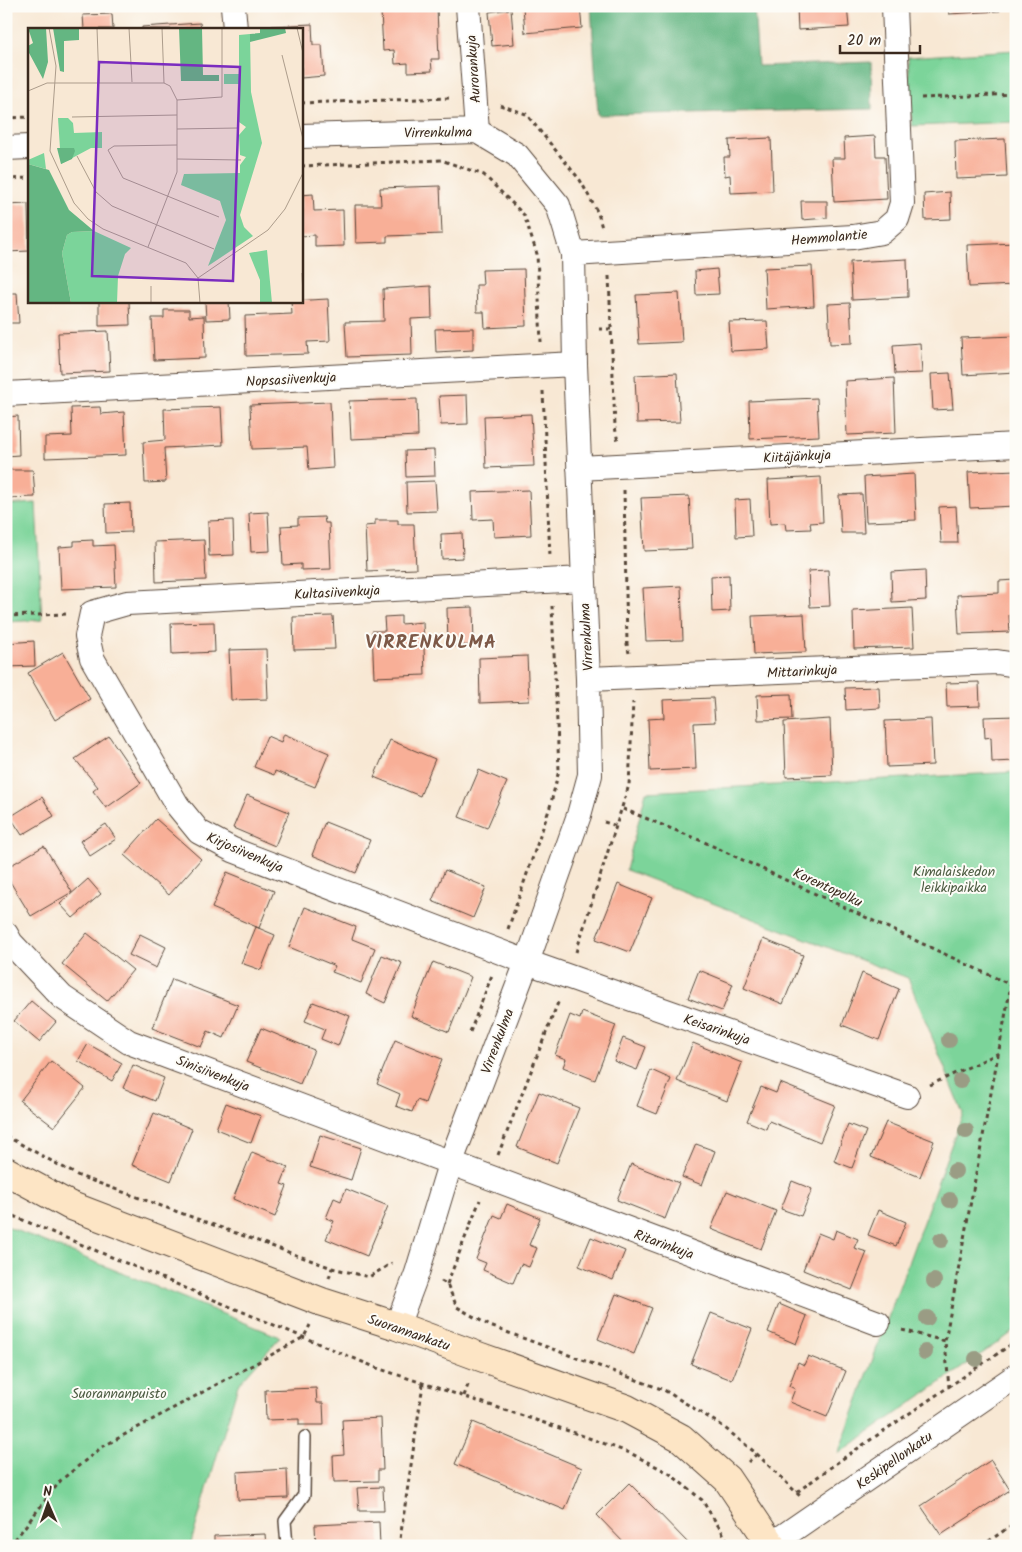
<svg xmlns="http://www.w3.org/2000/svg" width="1022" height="1552" font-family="Kalam,sans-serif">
<rect width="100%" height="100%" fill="#fdfcf7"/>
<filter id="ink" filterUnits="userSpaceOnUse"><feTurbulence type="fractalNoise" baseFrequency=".02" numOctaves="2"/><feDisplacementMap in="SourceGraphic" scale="10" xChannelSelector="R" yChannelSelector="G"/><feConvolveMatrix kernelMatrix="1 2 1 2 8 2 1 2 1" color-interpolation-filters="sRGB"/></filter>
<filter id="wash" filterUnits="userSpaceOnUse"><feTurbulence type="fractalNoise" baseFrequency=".0096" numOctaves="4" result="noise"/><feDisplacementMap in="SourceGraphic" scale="20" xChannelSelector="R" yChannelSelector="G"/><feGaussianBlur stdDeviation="1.12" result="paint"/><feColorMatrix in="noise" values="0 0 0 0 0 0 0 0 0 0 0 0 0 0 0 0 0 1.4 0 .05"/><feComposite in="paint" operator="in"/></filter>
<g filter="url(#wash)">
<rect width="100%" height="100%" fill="#f8e8d4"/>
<path fill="#7bd49a" stroke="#5b7f5c" d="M1016,50V122L912,126L908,57Z
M36,503L42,620L6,622V505Z
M1016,772V1330L838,1454L963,1113L908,978L626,870L646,792Z
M6,1226L280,1337L238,1385L190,1546H6Z"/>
<path fill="#64b682" stroke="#507050" d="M591,6H754L758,66L871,62L872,109L598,115Z"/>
<g id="blocks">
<path fill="#f8af97" d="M523,6H580L582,28L525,33Z
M797,6H847L849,27L798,30Z
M948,6H999L1000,11L949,14Z
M437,8L439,59H431L432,71L408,72V63L395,64L394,50L383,51L381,11Z
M511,9L514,44L492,46L489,12Z
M112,14L113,29H84L83,15Z
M200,23L201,29H142V27Z
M312,24L313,45H322L324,76L301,78V29H272V26Z
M875,136L876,156H885L887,199L834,202L832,158H845L844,138Z
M771,138L773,191L731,193L730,175L725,176L724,157H730L729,140Z
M1005,139L1007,177L956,179L955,141Z
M440,186L442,234L387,236V242L356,243L355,205H381L380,188Z
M950,192L951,219L925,220L924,194Z
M313,194L314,211L343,210L344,246L315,247V235L301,236V195Z
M801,201H827V218L802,220Z
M28,204L29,251L6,252V205Z
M1016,243V285L969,287L967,245Z
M907,259L908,297L852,300L850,262Z
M812,266L814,306L766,309L764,268Z
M524,269L526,326L485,328L484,312H477L476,285H483L482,270Z
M717,269L719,294L696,295L695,271Z
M431,286L432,318L411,319L412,355L347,357L345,322L384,321L383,289Z
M6,293H17L19,323H6Z
M679,293L682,342L639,344L636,295Z
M328,299L330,341L307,342L308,354L246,356L245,316L292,314L291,301Z
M99,301H129L130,325L99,326Z
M205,301H229L230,319L206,320Z
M850,303L852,343L830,344L828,304Z
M164,310H189V317L204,316L205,358L154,360L152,318H164Z
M767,321L769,349L731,351L729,322Z
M473,328V350L436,352L435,329Z
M108,331L110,371L60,373L58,333Z
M1016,336V372L963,375L961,338Z
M920,343L922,373L895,374L893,345Z
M677,373L680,422L637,423L635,375Z
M950,373L953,409L933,410L931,374Z
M894,378L896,433L847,435L845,381Z
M467,395L468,424L441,425L439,396Z
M817,398L819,436L750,439L749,401Z
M417,399L418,436L351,439L349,401Z
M330,402L333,468L309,470L307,447L252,449L250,405Z
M100,407L101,414L124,412L126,455L45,458V437L72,436L71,408Z
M221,407L223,445L164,448L166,482L145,483L143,442L165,440L164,409Z
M531,414L534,466L486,468L484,416Z
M18,416L19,455L6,456V417Z
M434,450L435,476L406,477L405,451Z
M6,470H33L35,497L6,498Z
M1016,470V506L970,508L968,472Z
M914,474L916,520L866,522L864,477Z
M821,477L823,522L810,523L811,529L786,530L785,523L770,524L768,480Z
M435,481L437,511L407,512L406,482Z
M529,490L531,535L494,537L493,519L473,520L472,492Z
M862,494L864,533H841L839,495Z
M689,496L692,549L644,551L641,498Z
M750,499L752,536L736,537L735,500Z
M130,503L131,532L106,533L105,504Z
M956,506L958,543H941L939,507Z
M268,512L270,551L251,552L249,513Z
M324,517L325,523H329L331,569L301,570V564L283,565L281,526L298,525V518Z
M233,520L234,555L209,556L208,521Z
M375,520H398V524H414L416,569L367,571L365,526L375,525Z
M462,533L463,558L442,559L441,534Z
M93,540V546L114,545L116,587L61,589L59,547L74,546V541Z
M204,540L206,580L156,582L155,542Z
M828,570L830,606L810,607L808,571Z
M925,570L926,600L892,602L891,572Z
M729,575L730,611L712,612L711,576Z
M1016,580V615H1009L1010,632L959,634L957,595L999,593V581Z
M681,586L683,640L646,641L643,588Z
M473,607L474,645L448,646L447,608Z
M912,608L914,647L854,649L853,611Z
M804,614L806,652L754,654L752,616Z
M333,616L335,649L294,650L293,617Z
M401,616V624L423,622L425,675L374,677L372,631H385L384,617Z
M214,622L215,652L172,654L171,623Z
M34,641L35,666L6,667V643Z
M266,649L268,699L231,700L229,650Z
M63,652L90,699L55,720L28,673Z
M527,656L529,701L480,703L479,658Z
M979,682L980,706L947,707L946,683Z
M879,687L880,708L846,710L845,688Z
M791,694L792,719L758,720L757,695Z
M713,698L715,722L694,723L696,769L650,771L648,719L664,718L663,700Z
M1016,716V761L992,762L991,737L985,738L984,717Z
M830,719L832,775L786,777L784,722Z
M931,719L933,765L887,767L885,721Z
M284,734L329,753L315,787L275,771L274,775L254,767L267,736L281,742Z
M109,736L141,783L106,808L93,791L98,787L75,759Z
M390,740L435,759L420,796L374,777Z
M479,770L507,782L487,828L459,817Z
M247,795L289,812L275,846L233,828Z
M42,797L54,816L22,835L13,821L6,825V804L13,815Z
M156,819L201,859L169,895L124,855Z
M325,822L370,840L356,873L312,855Z
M106,824L116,839L90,856L80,841Z
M44,846L72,892L31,916L6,875V868Z
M445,870L486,887L473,918L432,901Z
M227,872L274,891L259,928L212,908Z
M88,879L101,894L73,918L60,904Z
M618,884L652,898L630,952L596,939Z
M305,907L356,927L352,939L375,948L361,983L332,972L335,966L289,947Z
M256,927L275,935L261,970L241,963Z
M87,933L133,970L107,1001L62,964Z
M140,934L166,947L156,968L129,955Z
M763,939L803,955L783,1004L744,988Z
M382,955L402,963L385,1003L366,994Z
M433,962L471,977L449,1032L411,1016Z
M699,970L733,984L722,1011L688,998Z
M862,973L899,989L879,1040L842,1025Z
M172,979L238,1005L224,1038L208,1031L201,1047L152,1028Z
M31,1001L56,1022L39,1042L14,1021Z
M313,1002L350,1016L338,1046L321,1039L325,1029L305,1021Z
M582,1012L616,1025L595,1080L563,1067L566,1059L555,1055L570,1015L580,1019Z
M261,1028L314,1050L300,1084L246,1062Z
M623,1038L646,1047L637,1070L614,1061Z
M395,1040L442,1059L425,1103L417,1100L412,1112L396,1106L400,1094L377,1084Z
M693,1043L742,1063L727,1101L677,1081Z
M88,1044L122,1063L112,1081L78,1061Z
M51,1061L85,1088L54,1127L20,1101Z
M133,1065L164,1078L155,1101L123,1088Z
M651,1070L671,1079L657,1114L637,1106Z
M780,1083L835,1105L820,1142L769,1121L766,1129L747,1121L761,1087L776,1093Z
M539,1092L579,1108L557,1163L517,1147Z
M226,1103L261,1116L251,1143L216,1129Z
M154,1113L192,1129L171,1181L132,1165Z
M886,1122L934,1141L920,1177L871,1157Z
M848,1124L866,1131L852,1168L834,1161Z
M320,1135L361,1148L351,1180L310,1167Z
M696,1144L715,1151L702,1185L682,1177Z
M252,1152L288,1167L281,1184L287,1186L275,1217L233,1199Z
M631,1164L679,1183L665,1219L617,1200Z
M792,1181L812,1189L801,1216L781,1209Z
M346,1189L388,1206L367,1256L326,1239L334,1221L326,1218L334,1198L341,1201Z
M727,1191L776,1211L761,1249L711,1229Z
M507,1204L540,1218L529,1245L537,1248L529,1267L521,1264L513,1283L483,1270L486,1263L476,1259L494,1215L501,1218Z
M878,1210L906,1222L896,1246L868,1235Z
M836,1230L858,1239L854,1248L867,1252L852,1290L803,1270L818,1233L833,1239Z
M591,1237L625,1251L613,1280L579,1266Z
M616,1294L652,1308L634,1354L598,1339Z
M779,1304L807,1316L796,1344L768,1332Z
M711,1313L752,1329L732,1380L691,1364Z
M808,1356L846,1371L827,1417L790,1402L795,1389L789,1386L798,1362L804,1365Z
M316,1388L317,1403H323L324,1425H299V1419L266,1420L265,1390Z
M381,1418L383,1470H378V1481L334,1482L333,1456L344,1455L342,1420Z
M473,1422L582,1468L565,1510L455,1464Z
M991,1460L1010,1490L941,1535L921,1506Z
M287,1469L288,1498L238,1500L237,1472Z
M629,1483L650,1504L691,1546H627L597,1515Z
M383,1487L384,1511H359L357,1488Z
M379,1522L380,1546H316L315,1525Z
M265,1534L266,1546H214V1536Z"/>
</g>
</g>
<g filter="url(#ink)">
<use href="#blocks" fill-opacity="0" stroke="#574639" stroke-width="1"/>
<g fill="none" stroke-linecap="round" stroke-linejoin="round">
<g stroke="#574639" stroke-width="14">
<path id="lane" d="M287,1546L285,1521L304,1495L305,1437"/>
</g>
<g stroke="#574639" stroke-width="26">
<path id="street" d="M233,6L235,29
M468,6L477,131
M301,136L477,131L517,155L558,205L573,254L575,364L588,679L590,775L579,815L527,962L450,1164L417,1273L397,1326
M6,148L29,147
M573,254L853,237L882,232L897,219L902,203L894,6
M6,394L575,364
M579,468L1016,445
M583,579L127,603L92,613L87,636L92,658L177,805L199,832L233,850L527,962L907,1096
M588,679L997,662L1016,665
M6,934L11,943L62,997L129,1042L878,1323
M772,1544L1016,1376"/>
</g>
<g stroke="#574639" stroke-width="30">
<path id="secondary" d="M6,1171L69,1205L322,1302L397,1326L478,1356L627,1409L681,1438L727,1479L772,1546"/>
</g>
<path stroke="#574639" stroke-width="3" stroke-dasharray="4 4" stroke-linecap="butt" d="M921,98L1016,94
M301,103L450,98
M500,105L526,114L580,180L598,213L602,228
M6,118L29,117
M301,166L441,160L484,175L524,215L537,254L541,342
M6,179L29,178
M609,276L615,427L618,442
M599,329H611
M543,391L550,557
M624,490L627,644L629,653
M6,616L66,614
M623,809L702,841L1011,985L1016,997
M604,822L617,826
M508,929L550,807L559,770L552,606
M576,952L629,785L633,702
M470,1032L492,975
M930,1085L999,1053
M6,1136L79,1176L332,1268L369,1277L392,1263
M498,1155L559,1000
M6,1213L377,1368L575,1433L630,1453L669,1473L702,1500L731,1546
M329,1278L332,1268
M441,1281L447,1284L457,1307L490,1326L664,1390L721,1425L757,1454L800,1496
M447,1284L480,1200
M902,1330L945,1341
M949,1388L945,1341L1011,985L1016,970
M464,1396L469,1382
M748,1462L757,1454
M797,1492L838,1462L1016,1341
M10,1546L61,1480L102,1447L304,1337L310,1325
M399,1546L423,1384
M982,1546L1016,1522"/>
<use href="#lane" stroke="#fff" stroke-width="11"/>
<use href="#street" stroke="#fff" stroke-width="24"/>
<use href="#secondary" stroke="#fde5c5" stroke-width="28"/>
</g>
<g fill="#9a9c84">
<circle cx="949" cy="1040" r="8"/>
<circle cx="960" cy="1081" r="8"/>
<circle cx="966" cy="1131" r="8"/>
<circle cx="955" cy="1171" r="8"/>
<circle cx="950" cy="1200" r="8"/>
<circle cx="941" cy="1240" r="8"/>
<circle cx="934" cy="1281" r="8"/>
<circle cx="927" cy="1318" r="8"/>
<circle cx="925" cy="1352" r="8"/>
<circle cx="976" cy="1359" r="8"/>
</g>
</g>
<g text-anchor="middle" stroke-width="4" stroke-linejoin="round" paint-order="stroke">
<g font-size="14" fill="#3b2a1e" stroke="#fdfcf7">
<text transform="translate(473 69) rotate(-94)" y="5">Aurorankuja</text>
<text transform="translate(438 132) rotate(-1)" y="5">Virrenkulma</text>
<text transform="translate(829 237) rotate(-5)" y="5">Hemmolantie</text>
<text transform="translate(291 379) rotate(-3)" y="5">Nopsasiivenkuja</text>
<text transform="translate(797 456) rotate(-3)" y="5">Kiitäjänkuja</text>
<text transform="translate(337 592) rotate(-3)" y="5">Kultasiivenkuja</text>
<text transform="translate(586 637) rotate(-93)" y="5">Virrenkulma</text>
<text transform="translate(802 671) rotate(-3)" y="5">Mittarinkuja</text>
<text transform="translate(245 852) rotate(23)" y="5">Kirjosiivenkuja</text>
<text transform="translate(828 887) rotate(25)" y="5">Korentopolku</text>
<text transform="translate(717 1029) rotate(19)" y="5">Keisarinkuja</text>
<text transform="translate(497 1041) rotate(-69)" y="5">Virrenkulma</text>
<text transform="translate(213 1073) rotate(21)" y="5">Sinisiivenkuja</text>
<text transform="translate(664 1244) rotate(20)" y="5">Ritarinkuja</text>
<text transform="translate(409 1332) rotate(19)" y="5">Suorannankatu</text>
<text transform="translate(894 1460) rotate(-35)" y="5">Keskipellonkatu</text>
</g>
<g font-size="14" fill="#4e5d43" stroke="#fdfcf7">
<text x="954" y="876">Kimalaiskedon<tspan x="954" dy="16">leikkipaikka</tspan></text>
<text x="119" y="1398">Suorannanpuisto</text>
</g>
<g font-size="19" font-weight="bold" letter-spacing="1" fill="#7d5948" stroke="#fdfcf7">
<text x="431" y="648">VIRRENKULMA</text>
</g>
</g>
<g transform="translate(28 28)">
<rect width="275" height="275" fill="#f8e8d4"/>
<path d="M222,6L223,64L234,115L212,187L216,199L225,208L180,238L198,192L192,173L153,157L156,146L212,145V137L218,129L212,127L211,107L218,99L211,94V56H196V46H211V7ZM30,90H40L45,95L46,105L74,104V120H63L33,136ZM16,125L18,141L0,136V132ZM66,203L103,220L97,226L90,248L89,275H43L34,225L39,207L44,204ZM239,222L244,275H232V252L221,225Z" fill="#7bd49a"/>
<path d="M0,0H18L20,34L15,51L0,23V18L5,15ZM25,0H51V12L36,13V44L32,43ZM151,0H174L175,47H191V53H153ZM232,0H257L258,5L222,14V6L232,5ZM29,120H46L47,123L44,131L33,136ZM0,136L21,142L41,182L66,203L44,204L39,207L34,225L43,275H0Z" fill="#64b682"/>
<path fill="none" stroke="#ac9c8b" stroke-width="1" d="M21,0L28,38L22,123L46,175L60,191L75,201L158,235L170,250L172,275M69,0L71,55M101,0L104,54M134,0L136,55M269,0L275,25M254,27L275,111M0,63L19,55H136L142,58L149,72V144L120,219M149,72L194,69V0M44,89L149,87M149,101L210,100M149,117L86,118L80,122L95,150L191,189M49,128L68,164L84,178L186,221M149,131L213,132M274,245L275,270M170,250L240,202L257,181L275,145M123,275V258"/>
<path fill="#7b2cbf" fill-opacity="0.15" stroke="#7b2cbf" stroke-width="2.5" d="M71,34L212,39L205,253L64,248Z"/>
<rect width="275" height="275" fill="none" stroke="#3b2a1e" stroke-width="2.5"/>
</g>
<rect width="1022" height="1552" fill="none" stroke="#fdfcf7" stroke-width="25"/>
<g transform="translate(48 1504) rotate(358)" stroke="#fdfcf7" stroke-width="4" paint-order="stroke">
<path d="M0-4L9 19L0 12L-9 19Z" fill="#3b2a1e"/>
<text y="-8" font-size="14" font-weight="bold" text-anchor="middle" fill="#3b2a1e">N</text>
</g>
<path d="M840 45v8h80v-8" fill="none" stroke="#3b2a1e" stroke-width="2.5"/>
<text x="847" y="45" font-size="15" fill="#3b2a1e" stroke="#fdfcf7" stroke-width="4" paint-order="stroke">20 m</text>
</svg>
